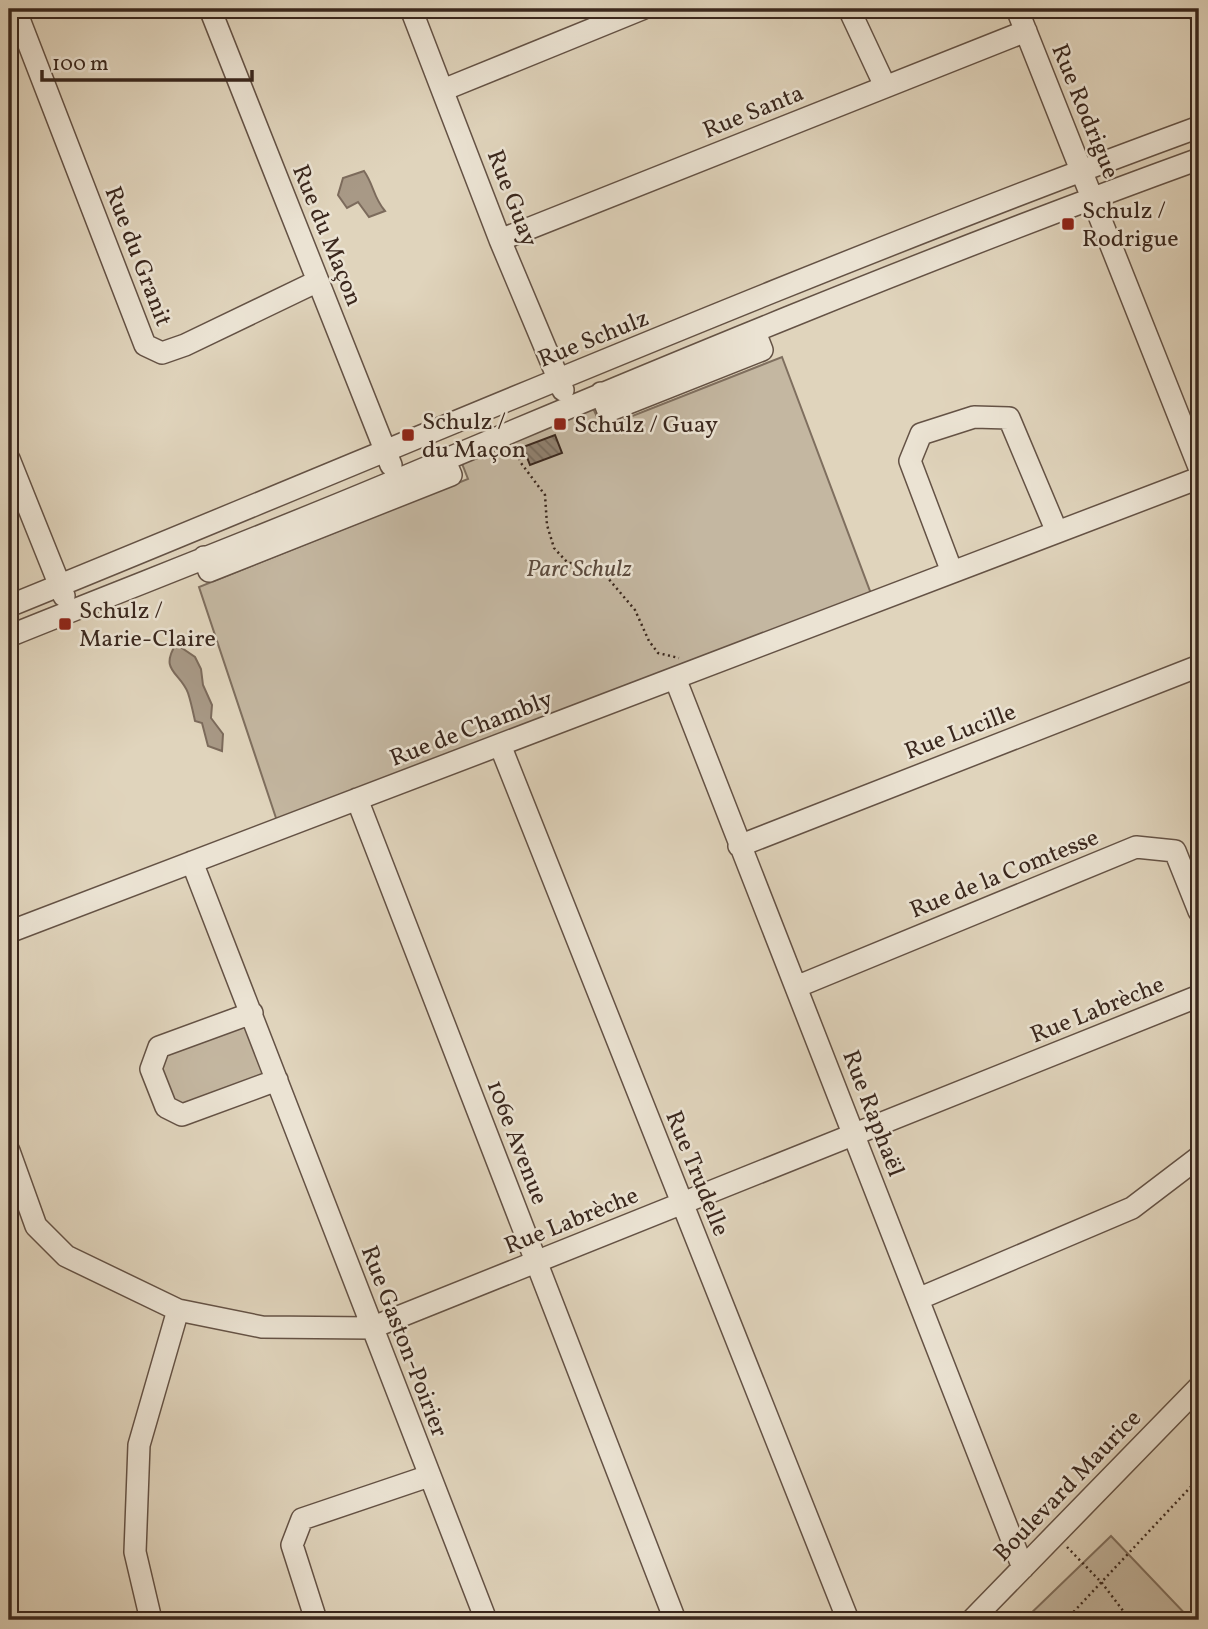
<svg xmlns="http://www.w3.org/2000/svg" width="1208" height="1629" font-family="Vollkorn,serif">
<defs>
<pattern id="building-back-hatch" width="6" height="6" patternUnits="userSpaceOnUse" patternTransform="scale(1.75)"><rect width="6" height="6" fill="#908170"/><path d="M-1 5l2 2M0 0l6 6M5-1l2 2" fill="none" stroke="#776a5b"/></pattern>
</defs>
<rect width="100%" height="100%" fill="#e0d4bc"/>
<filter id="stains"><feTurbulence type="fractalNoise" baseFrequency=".00286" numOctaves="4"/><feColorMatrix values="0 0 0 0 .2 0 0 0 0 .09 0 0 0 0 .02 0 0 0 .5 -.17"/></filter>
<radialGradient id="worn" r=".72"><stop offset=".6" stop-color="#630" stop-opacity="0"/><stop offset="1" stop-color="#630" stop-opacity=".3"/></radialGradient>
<path fill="#c4b7a1" stroke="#7f6f5f" stroke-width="2" d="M782,357L876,607L281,833L199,587L468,479L461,461L593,408L602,428Z
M252,1013L277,1080L182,1115L166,1107L159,1047Z
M1111,1536L1191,1620H1024Z"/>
<path fill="#a89986" stroke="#7c6b5c" stroke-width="2" d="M364,171C374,185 373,197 385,211L369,217L358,202L347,208L338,195L343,178Z
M176,644L195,657L201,669L203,685L212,705L211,718L223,734L222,751L208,746L202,723L195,721C193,712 191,702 188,693C180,672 159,671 176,644Z"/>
<path fill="url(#building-back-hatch)" stroke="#3a271d" stroke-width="2" d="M555,435L562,453L530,465L523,447Z"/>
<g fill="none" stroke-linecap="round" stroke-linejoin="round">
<g stroke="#645245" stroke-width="24">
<path id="minor" d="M23,9L19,19L145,345L162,353L185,345L318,281
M210,9L391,465
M411,9L500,240L563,390
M849,9L885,86
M1017,9L1199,467
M1198,9L1199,12
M443,90L642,9
M500,240L1026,31
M601,393L608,411L762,350L755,332
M9,459L64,596
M204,557L209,571L451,475L444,459
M952,572L910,461L921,434L974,417L1009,418L1057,532
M9,606C405,445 798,274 1199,127
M9,636C138,584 269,534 397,480C662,368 929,257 1199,159
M675,678L1023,1568
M500,745L848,1620
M357,799L675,1620
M739,846L1199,666
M192,862L486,1620
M9,932L1199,478
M796,987L1136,847L1175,851L1199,911
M252,1013L159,1047L151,1069L166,1107L182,1115L277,1080
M9,1151L36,1226L66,1256L178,1310L262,1327L371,1328L1199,996
M918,1299L1132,1208L1199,1157
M151,1620L135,1552L139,1445L178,1310
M316,1620L292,1545L302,1519L429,1476
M972,1620L1199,1387"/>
</g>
<path stroke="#3a271d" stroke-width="2.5" stroke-dasharray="2 3.5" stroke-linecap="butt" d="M515,448L521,463L545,495L547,525L554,548L567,562L596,570L607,577L635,610L649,641L658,653L679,658
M1067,1547L1102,1583L1130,1620
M1066,1620L1199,1478"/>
<use href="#minor" stroke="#ebe3d3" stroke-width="21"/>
</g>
<g fill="#8f2418" stroke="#ebe3d3" stroke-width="2.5">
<rect x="1061" y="217" width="14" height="14" rx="3.5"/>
<rect x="553" y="417" width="14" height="14" rx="3.5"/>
<rect x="401" y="428" width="14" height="14" rx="3.5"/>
<rect x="58" y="617" width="14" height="14" rx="3.5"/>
</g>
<g text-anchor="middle" stroke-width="5" stroke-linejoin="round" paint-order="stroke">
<g font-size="24" fill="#3a271d" stroke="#ebe3d3">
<text transform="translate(753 111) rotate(-22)" y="8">Rue Santa</text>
<text transform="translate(1086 111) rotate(68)" y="8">Rue Rodrigue</text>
<text transform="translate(513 198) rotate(69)" y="8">Rue Guay</text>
<text transform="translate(328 235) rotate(68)" y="8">Rue du Maçon</text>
<text transform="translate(139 256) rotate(69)" y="8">Rue du Granit</text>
<text transform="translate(593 338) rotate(-22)" y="8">Rue Schulz</text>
<text transform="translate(471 728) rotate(-21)" y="8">Rue de Chambly</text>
<text transform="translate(960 731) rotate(-21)" y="8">Rue Lucille</text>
<text transform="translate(1004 873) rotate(-22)" y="8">Rue de la Comtesse</text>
<text transform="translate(1097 1009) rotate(-22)" y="8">Rue Labrèche</text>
<text transform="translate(874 1113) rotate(69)" y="8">Rue Raphaël</text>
<text transform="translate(518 1142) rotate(69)" y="8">106e Avenue</text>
<text transform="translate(698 1173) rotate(68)" y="8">Rue Trudelle</text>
<text transform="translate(571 1220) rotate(-22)" y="8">Rue Labrèche</text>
<text transform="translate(405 1341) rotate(69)" y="8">Rue Gaston-Poirier</text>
<text transform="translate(1067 1485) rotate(-46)" y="8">Boulevard Maurice</text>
</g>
<g font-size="24" fill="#3a271d" stroke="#ebe3d3" text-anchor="start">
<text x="1082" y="218">Schulz /<tspan x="1082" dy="28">Rodrigue</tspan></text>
<text x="422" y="429">Schulz /<tspan x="422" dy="28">du Maçon</tspan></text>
<text x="574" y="432">Schulz / Guay</text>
<text x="79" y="618">Schulz /<tspan x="79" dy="28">Marie-Claire</tspan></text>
</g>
<g font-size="24" font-style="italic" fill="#5c4b3e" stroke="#ebe3d3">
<text x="579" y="576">Parc Schulz</text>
</g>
</g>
<rect width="1208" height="1629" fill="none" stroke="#e0d4bc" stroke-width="35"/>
<rect x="10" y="10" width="1187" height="1608" fill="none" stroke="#3a271d" stroke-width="3.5"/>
<rect x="18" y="18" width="1173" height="1594" fill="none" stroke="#3a271d" stroke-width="2"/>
<path d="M42 70v10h210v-10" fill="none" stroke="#3a271d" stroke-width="3.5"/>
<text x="52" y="70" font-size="21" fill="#3a271d" stroke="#ebe3d3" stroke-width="5" paint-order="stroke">100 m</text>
<rect width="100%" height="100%" filter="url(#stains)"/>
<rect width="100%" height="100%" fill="url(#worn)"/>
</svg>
